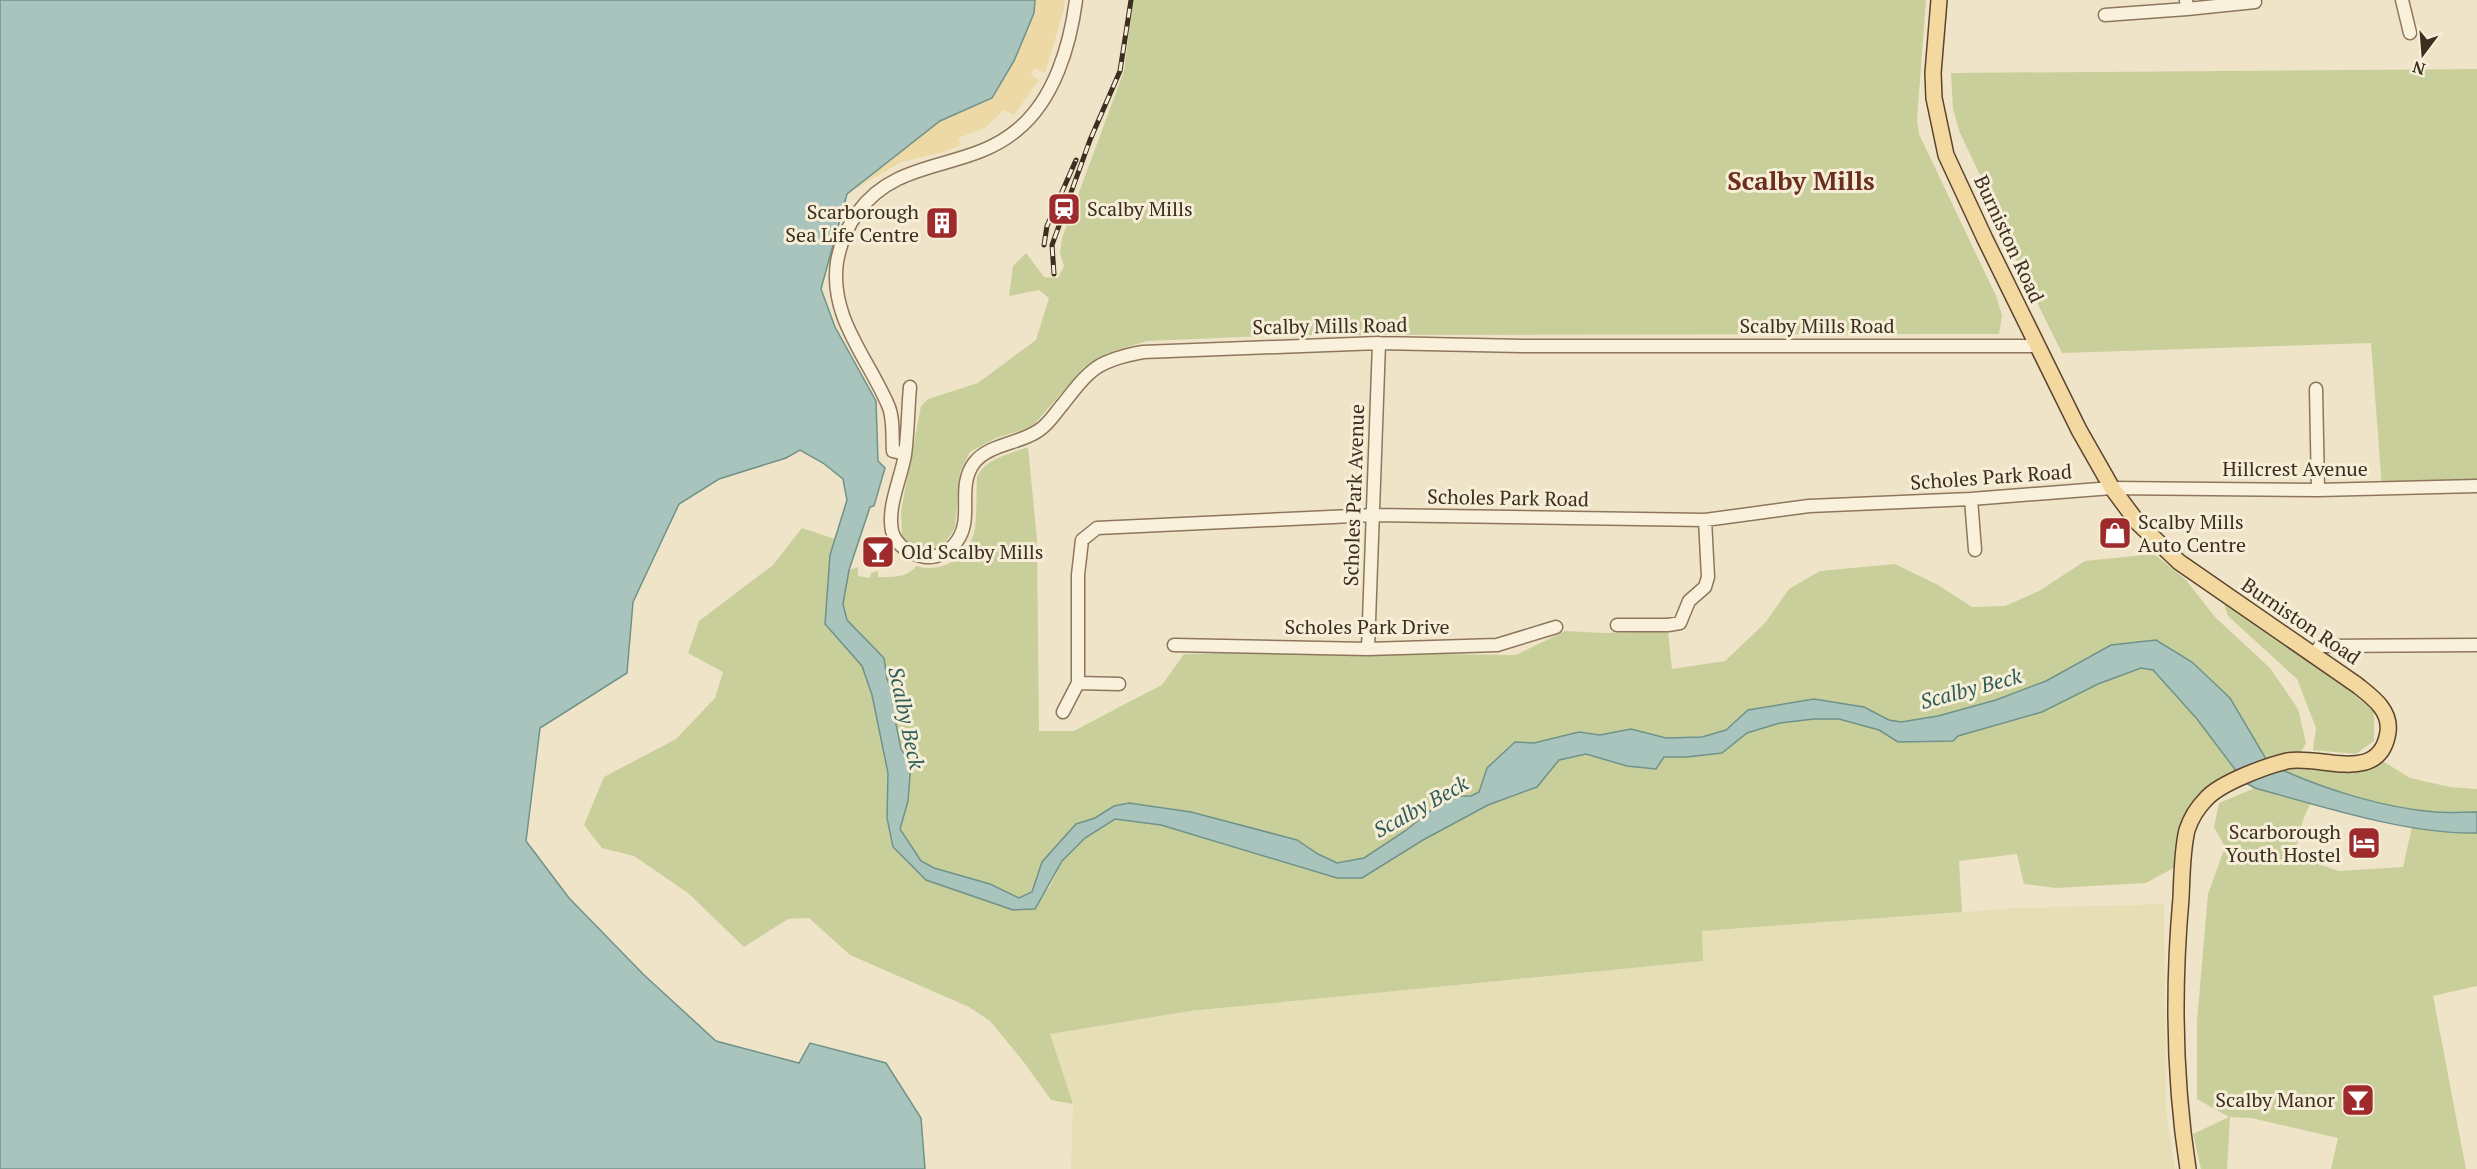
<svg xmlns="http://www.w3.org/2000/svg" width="2477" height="1169" font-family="'PT Serif',serif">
<rect width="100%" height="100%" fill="#f0e4c8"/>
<path fill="#e6deb5" d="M2164,904L2166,1110L2175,1169H1071L1073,1104L1050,1034L1190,1011L1703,961L1701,931L2019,908Z"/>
<path fill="#c9cf9b" d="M1133,0H1926L1917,120L1919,134L1997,298L2002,316L1999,334L1291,335L1147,341L1107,353L1083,368L1032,427L996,438L970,452L960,472L955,528L944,544L932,550L915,548L902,537L901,511L921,406L928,399L978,383L1036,340L1049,298L1039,290L1009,296L1013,266L1026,253L1044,277L1058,278L1064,266L1060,253L1062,238L1124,71Z
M2477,69V486L2382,488L2371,343L2062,353L2009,246V236L1960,133L1953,109L1951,73Z
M1028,447L1037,539L1039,731H1074L1127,703L1162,685L1184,654L1297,652L1516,655L1565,631L1603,633L1668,631L1672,669L1725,661L1765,623L1789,589L1820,571L1895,564L1938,585L1972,607L2005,606L2039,591L2085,561L2154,554L2186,580L2215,617L2270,668L2298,709L2306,743L2301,752L2281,756L2269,764L2230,698L2192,662L2156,640L2089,656L2046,681L1996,700L1938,716L1902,722L1889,720L1864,707L1814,699L1749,710L1726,730L1702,737L1666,738L1631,729L1600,735L1579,732L1534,743L1515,742L1487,768L1479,792C1472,796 1469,795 1462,796C1454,797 1444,803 1437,807C1405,824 1377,864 1338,863C1322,863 1310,844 1295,839C1240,822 1171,815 1114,806L1095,818L1076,824L1042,862L1032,892L1019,898L990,884L934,868L921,861L900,829L908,801L911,763L901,750L896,724L897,701L887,679L884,658L847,620L843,604L849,570L858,567V576L870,578L871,573L878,571V577C892,577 908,578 916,566C943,574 971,556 975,528C977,512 976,494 977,477C984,459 1012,453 1028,447Z
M802,528L835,539L830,555L825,624L862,666L872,695L888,773L887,818L926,880L1013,910L1049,888L1062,861L1085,838L1115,819L1161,825L1337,878H1362L1423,840L1488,805L1537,787L1558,760L1586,754L1627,766L1664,757H1687L1722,753L1747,733L1780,723L1814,719H1839L1879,730L1898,742L1953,741L1958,736L2042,712L2098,684L2141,668L2153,670L2197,719L2240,776L2213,784L2177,866L2146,883L2056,888L2024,884L2017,854L1959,861L1962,912L1702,931L1703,961L1190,1011L1050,1034L1073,1104L1051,1100L1023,1061L990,1021L969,1007L850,955L809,918L788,919L744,947L688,893L634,856L602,848L584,825L604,777L676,739L715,698L723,672L688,653L699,621L773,565Z
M2224,604L2345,686L2374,712V741L2356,754L2313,750L2316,728L2297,679L2228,616Z
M2381,760L2410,778L2450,787L2477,789V812C2463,812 2449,813 2435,812C2385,808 2326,790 2280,769Z
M2255,788L2310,804L2303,820L2294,856L2339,871L2403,867L2412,827L2462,833H2477V986L2433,996L2466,1169H2331L2338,1138L2251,1118L2230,1117L2227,1169H2201L2193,1134L2229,1117L2197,1099V1021L2208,894L2225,847L2214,827L2219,803Z"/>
<path fill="#ecd9a5" d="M1035,0H1065L1064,9L1045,73L1035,68L1031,74L1039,80L1014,115L1004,110L985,128L958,138L961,145L944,152L901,162L847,194L940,121L992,98L1014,61L1034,13Z"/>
<path fill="#a9c4bc" stroke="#6f938a" stroke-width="1.5" d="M0,0H1035L1034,13L1014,61L992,98L940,121L847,194L821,289L835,327L876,401L878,461L885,468L874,506L870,507L849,570L843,604L847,620L884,658L887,679L897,701L896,724L901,749L911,763L908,801L900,829L921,861L934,868L990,884L1019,898L1032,892L1042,862L1076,824L1095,818L1114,806L1129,803L1191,812L1297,840L1318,854L1337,863L1364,858L1405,831L1434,808L1460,796H1471L1479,792L1487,768L1515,742L1534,743L1579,732L1600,735L1631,729L1666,738L1702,737L1726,730L1748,710L1814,699L1864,707L1889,720L1901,722L1938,716L1996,700L2046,681L2111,645L2156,640L2192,662L2230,698L2269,764L2240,776L2197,719L2153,670L2141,668L2098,684L2042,712L1958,736L1953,741L1898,742L1879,730L1839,719H1814L1780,723L1747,733L1722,753L1687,757H1664L1656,769L1627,766L1586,754L1559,760L1537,787L1488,805L1423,840L1362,878H1337L1161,825L1115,819L1085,838L1062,861L1035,909L1013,910L926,880L893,847L887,818L888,773L872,695L862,666L825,624L830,555L847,500L843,479L823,463L800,450L786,458L719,479L679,504L633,602L627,673L540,728L526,841L569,898L644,975L716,1041L799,1063L810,1043L886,1063L921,1118L925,1169H0Z
M2280,769C2326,790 2385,808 2435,812C2449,813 2463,812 2477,812V833C2410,835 2320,806 2255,788L2246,783Z"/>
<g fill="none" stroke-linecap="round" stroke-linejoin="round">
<g stroke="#8d765c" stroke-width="15">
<path id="minor" d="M2186,0L2187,9L2255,2
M2402,0L2410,33
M2105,15L2187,9
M910,387C908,409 908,432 905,455C901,478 887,507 892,531C896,546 911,555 926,557C938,558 950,551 957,541C974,518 956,487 974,463C989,443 1023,444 1042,428C1050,422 1056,412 1063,404C1090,369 1098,360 1143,352L1379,343L1522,346H2038
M2316,389L2318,490
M905,454L893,451C892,437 894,418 888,405C868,358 829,317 837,262C840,244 847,227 858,212C899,156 967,172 1017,130C1054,100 1070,46 1076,0
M1971,499L1975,550
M1617,625H1668L1680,623L1689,601L1705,587L1708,577L1705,520
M1174,645L1368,649L1497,645L1556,627
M1368,649L1379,343
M2315,653L2320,646L2477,645
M1078,683L1119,684
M1063,712L1078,683V575L1082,540L1097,528L1374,515L1705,520L1809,506L1971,499L2112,488L2318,490L2477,486"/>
</g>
<g stroke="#5b4430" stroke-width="18">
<path id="major" d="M1939,0L1933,73L1934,98L1946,155L1985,239L2079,430L2112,488L2138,523L2179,562L2357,685C2372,697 2391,710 2388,732C2380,786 2319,754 2287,761C2266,766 2220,783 2206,799C2197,808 2191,818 2187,830C2182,851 2182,876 2181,898C2173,988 2174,1079 2188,1169"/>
</g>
<use href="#minor" stroke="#faf1dc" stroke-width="12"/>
<use href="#major" stroke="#f3d9a0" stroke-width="15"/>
<g stroke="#3d2e20" stroke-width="5">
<path id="rail" d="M1044,245L1047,226L1076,160
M1054,274L1052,245L1090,140L1120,71L1131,0"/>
</g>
<use href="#rail" stroke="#f7eed8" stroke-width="3" stroke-dasharray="9" stroke-linecap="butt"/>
</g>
<defs>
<g id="station-square" transform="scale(1.725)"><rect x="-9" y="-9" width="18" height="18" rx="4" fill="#9e2a2b" stroke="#f7eed8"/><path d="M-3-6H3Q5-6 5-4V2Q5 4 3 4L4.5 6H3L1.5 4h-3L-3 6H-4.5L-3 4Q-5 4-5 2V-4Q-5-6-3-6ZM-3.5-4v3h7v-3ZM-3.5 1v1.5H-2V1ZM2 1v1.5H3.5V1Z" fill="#fff"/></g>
<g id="building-square" transform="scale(1.725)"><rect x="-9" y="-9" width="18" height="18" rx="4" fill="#9e2a2b" stroke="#f7eed8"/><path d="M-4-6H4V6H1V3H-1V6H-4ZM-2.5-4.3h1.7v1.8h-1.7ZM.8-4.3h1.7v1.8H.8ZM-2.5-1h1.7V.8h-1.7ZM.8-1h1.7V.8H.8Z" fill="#fff"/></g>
<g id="shop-square" transform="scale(1.725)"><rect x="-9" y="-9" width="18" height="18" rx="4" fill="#9e2a2b" stroke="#f7eed8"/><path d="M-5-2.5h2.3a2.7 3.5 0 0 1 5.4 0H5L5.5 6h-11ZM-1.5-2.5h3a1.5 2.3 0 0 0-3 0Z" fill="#fff"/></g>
<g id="bar-square" transform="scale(1.725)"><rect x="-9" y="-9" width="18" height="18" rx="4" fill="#9e2a2b" stroke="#f7eed8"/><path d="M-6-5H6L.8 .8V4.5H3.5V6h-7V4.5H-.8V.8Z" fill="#fff"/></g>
<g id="hotel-square" transform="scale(1.725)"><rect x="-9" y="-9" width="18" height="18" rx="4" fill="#9e2a2b" stroke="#f7eed8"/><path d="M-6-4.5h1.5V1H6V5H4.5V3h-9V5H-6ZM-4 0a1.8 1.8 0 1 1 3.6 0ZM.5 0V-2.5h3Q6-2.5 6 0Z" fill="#fff"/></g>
</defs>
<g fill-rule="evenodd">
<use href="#station-square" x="1064" y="209"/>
<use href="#building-square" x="942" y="223"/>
<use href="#shop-square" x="2115" y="533"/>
<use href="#bar-square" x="878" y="552"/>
<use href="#hotel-square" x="2364" y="843"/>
<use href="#bar-square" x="2358" y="1100"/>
</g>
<g text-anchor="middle" stroke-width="6" stroke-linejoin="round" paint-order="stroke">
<g font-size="20" fill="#3d2e20" stroke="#f7eed8" text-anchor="start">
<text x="1087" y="216">Scalby Mills</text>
<text x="919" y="219" text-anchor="end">Scarborough<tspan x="919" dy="23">Sea Life Centre</tspan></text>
<text x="2138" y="529">Scalby Mills<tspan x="2138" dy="23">Auto Centre</tspan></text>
<text x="901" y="559">Old Scalby Mills</text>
<text x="2341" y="839" text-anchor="end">Scarborough<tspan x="2341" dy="23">Youth Hostel</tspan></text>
<text x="2335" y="1107" text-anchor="end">Scalby Manor</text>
</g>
<g font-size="20" fill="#3d2e20" stroke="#f7eed8">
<text transform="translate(2009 239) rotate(65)" y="7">Burniston Road</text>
<text transform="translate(1330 326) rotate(-1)" y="7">Scalby Mills Road</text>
<text x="1817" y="333">Scalby Mills Road</text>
<text x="2295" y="476">Hillcrest Avenue</text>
<text transform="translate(1991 477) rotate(-4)" y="7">Scholes Park Road</text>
<text transform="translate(1354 495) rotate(-88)" y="7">Scholes Park Avenue</text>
<text transform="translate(1508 498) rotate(1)" y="7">Scholes Park Road</text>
<text transform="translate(2301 621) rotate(34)" y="7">Burniston Road</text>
<text x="1367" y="634">Scholes Park Drive</text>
</g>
<g font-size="21" font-style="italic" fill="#2f5d5a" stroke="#f7eed8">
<text transform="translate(1971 689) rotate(-15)" y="7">Scalby Beck</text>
<text transform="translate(906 718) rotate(78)" y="7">Scalby Beck</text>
<text transform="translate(1421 807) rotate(-29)" y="7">Scalby Beck</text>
</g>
<g font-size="26" font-weight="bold" fill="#6b2e1e" stroke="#f7eed8">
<text x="1801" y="190">Scalby Mills</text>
</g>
</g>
<g transform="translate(2423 54) rotate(196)" stroke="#f7eed8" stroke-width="4.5" paint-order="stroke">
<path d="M0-4.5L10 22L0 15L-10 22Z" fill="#3d2e20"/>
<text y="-9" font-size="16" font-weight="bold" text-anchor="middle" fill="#3d2e20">N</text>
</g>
</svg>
